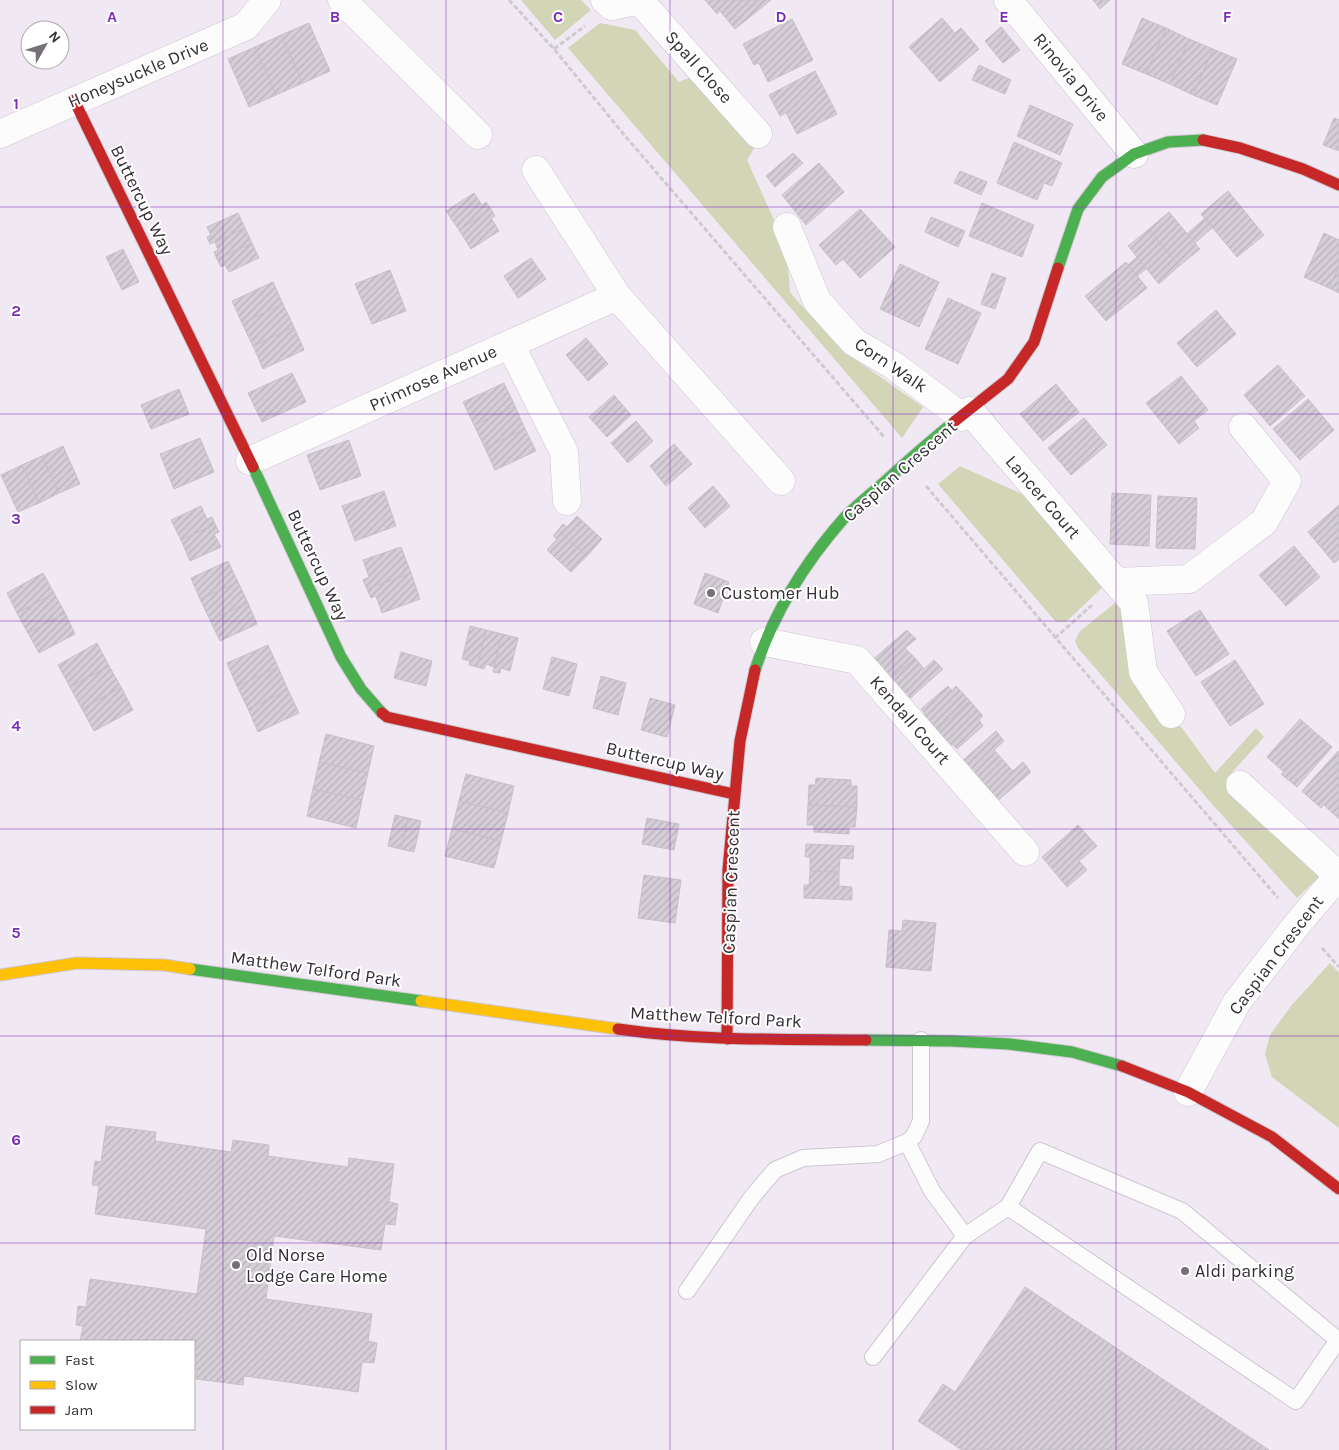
<svg xmlns="http://www.w3.org/2000/svg" width="1339" height="1450" font-family="Karla,sans-serif">
<defs>
<pattern id="building-hatch" width="6" height="6" patternUnits="userSpaceOnUse" patternTransform="scale(1.25)"><rect width="6" height="6" fill="#d5ced6"/><path d="M-1 1l2-2M0 6l6-6M5 7l2-2" fill="none" stroke="#b7b1b8"/></pattern>
</defs>
<rect width="100%" height="100%" fill="#f0e8f3"/>
<path fill="#d2d5b6" d="M521,0H581L591,10L555,40Z
M600,23L635,30L679,82L693,76L756,145L747,160L774,220L788,267L790,292L800,304L850,351L852,357L923,407L902,438L568,48Z
M960,466L1031,498L1107,583L1066,622H1056L938,484Z
M1120,599L1146,696L1182,728L1215,773L1256,728L1264,737L1226,779L1278,837L1324,872L1297,898L1212,804L1078,648L1075,641L1080,631Z
M1330,963L1339,973V1128L1272,1077L1265,1054L1270,1035L1291,1006Z"/>
<path fill="url(#building-hatch)" stroke="#c7c0c8" d="M705,0H771L735,29L720,11L717,14Z
M1093,0H1110L1100,9Z
M942,18L955,33L961,28L979,49L940,82L909,47Z
M1142,18L1166,28L1146,74L1122,64Z
M792,19L813,60L768,82L759,63L754,65L743,44Z
M309,23L330,71L303,83L281,35Z
M1001,27L1020,50L1003,63L985,41Z
M1166,28L1189,39L1170,84L1146,74Z
M281,35L303,83L276,95L255,47Z
M1189,39L1213,49L1193,95L1170,84Z
M255,47L276,95L249,107L228,59Z
M1213,49L1237,59L1217,105L1193,95Z
M979,65L1011,80L1005,94L972,80Z
M815,71L837,114L797,134L786,113L780,116L769,95Z
M1030,105L1073,124L1060,155L1017,136Z
M1334,118L1339,120V151L1323,145Z
M1014,142L1062,163L1052,186L1044,183L1037,200L997,183Z
M793,153L803,163L775,187L766,176Z
M819,163L844,192L806,225L782,195Z
M960,171L987,182L981,195L954,183Z
M1228,191L1264,235L1237,257L1201,214Z
M474,193L482,205L486,202L491,209L459,230L446,211Z
M982,203L1034,225L1022,257L969,236Z
M491,209L495,216L491,218L499,231L471,249L459,230Z
M860,209L895,247L860,278L843,259L836,265L819,245Z
M1169,212L1200,249L1179,266L1149,229Z
M238,213L245,228L210,244L207,237L211,235L207,227Z
M931,217L965,231L958,247L925,232Z
M1205,218L1213,227L1195,243L1187,234Z
M245,228L252,243L217,259L214,252L218,250L215,242Z
M1149,229L1179,266L1159,284L1128,246Z
M1324,233L1339,240V266L1329,288L1304,277Z
M252,243L259,258L229,272L225,265L221,267L217,259Z
M123,249L139,282L122,290L106,257Z
M1137,257L1146,269L1137,276L1128,265Z
M531,258L546,279L518,298L504,276Z
M1126,262L1147,288L1106,321L1085,296Z
M900,264L939,282L919,327L880,309Z
M1339,266V293L1329,288Z
M390,270L406,311L372,324L355,284Z
M992,273L1006,278L995,309L981,304Z
M273,282L283,304L242,323L232,301Z
M948,298L981,313L958,364L925,349Z
M283,304L294,327L253,346L242,323Z
M1216,310L1236,334L1197,367L1177,343Z
M294,327L304,350L263,369L253,346Z
M586,338L608,364L588,381L566,355Z
M1278,365L1305,396L1270,426L1244,395Z
M292,373L306,402L262,422L248,393Z
M1181,376L1208,410L1194,421L1199,428L1179,444L1146,403Z
M504,383L515,406L474,425L463,402Z
M1056,384L1079,412L1043,441L1020,414Z
M179,389L189,414L151,429L141,405Z
M614,395L631,415L607,437L589,417Z
M1308,399L1334,430L1300,460L1273,429Z
M515,406L525,429L485,448L474,425Z
M1084,418L1107,445L1071,475L1048,448Z
M636,421L653,441L628,463L611,443Z
M525,429L536,451L495,470L485,448Z
M200,438L214,472L174,489L160,454Z
M349,440L361,476L320,490L307,455Z
M674,444L692,464L666,486L650,466Z
M63,446L80,484L59,493L42,456Z
M42,456L59,493L39,503L22,465Z
M22,465L39,503L18,512L1,475Z
M713,486L730,506L705,528L688,508Z
M384,491L396,526L355,541L342,506Z
M1112,493L1151,495L1149,546L1110,544Z
M1158,496L1197,498L1195,549L1156,548Z
M1339,505V559L1334,563L1308,532Z
M201,506L207,519L212,517L215,524L181,540L171,520Z
M577,516L602,539L587,556L558,530L563,524L567,527Z
M215,524L219,532L214,534L221,547L190,561L181,540Z
M558,530L587,556L571,572L547,550L557,539L553,536Z
M1294,546L1320,577L1286,606L1259,575Z
M401,547L411,573L367,589L363,580L369,577L363,560Z
M228,561L238,582L200,599L191,578Z
M43,573L54,593L17,613L7,593Z
M411,573L420,599L382,613L376,596L371,598L367,589Z
M705,573L729,582L718,613L694,604Z
M238,582L248,603L210,620L200,599Z
M54,593L65,613L28,633L17,613Z
M248,603L257,624L220,641L210,620Z
M1200,610L1229,654L1196,676L1167,631Z
M65,613L75,634L39,653L28,633Z
M470,626L486,630L477,667L469,665L470,661L462,659Z
M486,630L502,634L494,667L486,664L484,669L477,667Z
M907,630L916,639L905,648L915,658L892,678L883,668L880,671L871,661Z
M502,634L518,638L510,671L501,668L500,673L493,672Z
M97,643L109,666L70,687L58,665Z
M268,645L278,667L237,686L227,663Z
M401,652L432,661L426,686L394,678Z
M552,657L577,664L569,696L543,689Z
M915,658L924,669L934,660L943,669L907,701L898,692L902,689L892,678Z
M1235,660L1264,704L1230,726L1201,682Z
M109,666L121,687L82,709L70,687Z
M278,667L288,690L248,709L237,686Z
M601,676L626,683L618,715L593,708Z
M948,686L952,691L956,686L970,701L934,733L921,718L925,714L921,709Z
M121,687L133,710L94,731L82,709Z
M288,690L299,713L258,732L248,709Z
M650,698L675,705L667,737L641,730Z
M970,701L983,716L979,720L983,726L957,749L952,744L947,748L934,733Z
M1300,719L1332,747L1297,787L1281,774L1284,772L1267,757Z
M996,731L1004,741L994,750L1003,760L981,780L972,770L968,773L960,763Z
M326,734L374,746L368,773L319,762Z
M1338,751L1339,752V819L1324,805L1321,808L1302,791Z
M1003,760L1013,771L1023,762L1031,772L995,803L987,794L990,790L981,780Z
M319,762L368,773L362,800L313,789Z
M466,774L514,786L508,813L459,801Z
M816,778L851,780V786H857V807L808,805L809,785H815Z
M313,789L362,800L356,828L307,816Z
M459,801L508,813L501,841L452,829Z
M808,805L857,807L855,827H849V834L814,832V825H807Z
M395,815L408,818L401,849L388,846Z
M408,818L421,821L414,852L401,849Z
M647,818L679,824L674,850L642,844Z
M1078,825L1097,846L1079,861L1087,870L1067,887L1042,857Z
M452,829L501,841L494,868L445,856Z
M806,844L854,846L853,859L840,858L839,872L810,871V857H805Z
M810,871L839,872V886L852,887V900L804,898V885H809Z
M644,875L681,880L675,923L638,918Z
M903,920L936,923L931,971L886,967L889,930L902,931Z
M106,1126L156,1132L155,1141L231,1152L233,1140L269,1145L268,1156L348,1167L349,1158L394,1164L389,1202L398,1204L395,1225L385,1224L381,1250L274,1236L266,1299L372,1314L368,1341L377,1343L374,1363L362,1362L358,1392L244,1376L243,1385L196,1379L197,1369L194,1368V1341H80L83,1326L76,1325L78,1306L86,1307L90,1279L197,1294L206,1229L95,1214L99,1186L92,1185L95,1161L101,1162Z
M1025,1287L1269,1450H962L918,1421L943,1384L955,1392Z"/>
<g fill="none" stroke-linecap="round" stroke-linejoin="round">
<g stroke="#cdc7cf" stroke-width="18">
<path id="lane" d="M907,1142L932,1191L965,1236L1008,1207L1040,1151L1182,1211L1338,1340L1296,1401L1008,1207
M687,1291L752,1197L775,1170L803,1158L878,1154L907,1142L914,1136L921,1121V1040
M873,1357L965,1236"/>
</g>
<g stroke="#cdc7cf" stroke-width="29">
<path id="street" d="M342,0L478,135
M605,0L612,6L639,0
M639,0L758,134
M1008,0L1134,154
M0,134L246,26L267,0
M536,170L617,296L781,481
M787,227L817,301L854,342L893,365L962,417
M510,344L564,452L567,501
M970,411L1134,603L1143,672L1171,714
M250,461L617,296
M1116,582L1189,579L1264,522L1287,481L1243,427
M764,642L857,660L1025,852
M1240,785L1339,876
M1188,1092L1237,1002L1299,922L1339,875"/>
</g>
<g stroke="#cdc7cf" stroke-width="13">
<path id="fast" d="M1058,268L1078,209L1102,177L1134,154L1168,142L1203,140
M253,467L341,657L361,689L382,713
M755,670C773,614 806,561 845,517C856,506 868,496 880,486C904,464 929,442 955,421
M190,969L421,1001
M866,1040L952,1041L1009,1044L1072,1052L1122,1066"/>
</g>
<g stroke="#cdc7cf" stroke-width="13">
<path id="slow" d="M0,975L77,963L164,965L190,969
M421,1001L618,1029"/>
</g>
<g stroke="#cdc7cf" stroke-width="13">
<path id="jam" d="M74,100L253,467
M1203,140L1240,148L1303,169L1339,185
M955,421L1008,379L1034,342L1058,268
M382,713L387,717L734,794
M618,1029C700,1041 783,1039 866,1040
M727,1039L728,870L740,741L755,670
M1122,1066L1188,1092L1272,1137L1339,1189"/>
</g>
<path stroke="#cecbd0" stroke-width="3" stroke-dasharray="5 2.5" stroke-linecap="butt" d="M509,0L554,49L626,137L885,438
M554,49L585,26
M926,486L1278,898
M1055,638L1092,605
M1322,948L1339,967"/>
<use href="#lane" stroke="#fdfcfd" stroke-width="16"/>
<use href="#street" stroke="#fdfcfd" stroke-width="28"/>
<use href="#fast" stroke="#4caf50" stroke-width="11"/>
<use href="#slow" stroke="#ffc107" stroke-width="11"/>
<use href="#jam" stroke="#c62828" stroke-width="11"/>
</g>
<path fill="none" stroke="#7b2cbf" stroke-width="1" stroke-opacity="0.55" d="M223,0V1450M446,0V1450M670,0V1450M893,0V1450M1116,0V1450M0,207H1339M0,414H1339M0,621H1339M0,829H1339M0,1036H1339M0,1243H1339"/>
<g fill="#767078" stroke="#fff" stroke-width="2">
<circle cx="711" cy="593" r="5"/>
<circle cx="236" cy="1265" r="5"/>
<circle cx="1185" cy="1271" r="5"/>
</g>
<g text-anchor="middle" stroke-width="4" stroke-linejoin="round" paint-order="stroke">
<g font-size="18" fill="#342f36" stroke="#fff">
<text transform="translate(699 67) rotate(48)" y="6">Spall Close</text>
<text transform="translate(138 73) rotate(-23)" y="6">Honeysuckle Drive</text>
<text transform="translate(1071 77) rotate(51)" y="6">Rinovia Drive</text>
<text transform="translate(142 200) rotate(64)" y="6">Buttercup Way</text>
<text transform="translate(891 365) rotate(34)" y="6">Corn Walk</text>
<text transform="translate(433 378) rotate(-24)" y="6">Primrose Avenue</text>
<text transform="translate(900 471) rotate(-41)" y="6">Caspian Crescent</text>
<text transform="translate(1043 497) rotate(49)" y="6">Lancer Court</text>
<text transform="translate(318 565) rotate(65)" y="6">Buttercup Way</text>
<text transform="translate(910 720) rotate(49)" y="6">Kendall Court</text>
<text transform="translate(665 761) rotate(13)" y="6">Buttercup Way</text>
<text transform="translate(731 882) rotate(-88)" y="6">Caspian Crescent</text>
<text transform="translate(1276 955) rotate(-53)" y="6">Caspian Crescent</text>
<text transform="translate(316 969) rotate(8)" y="6">Matthew Telford Park</text>
<text transform="translate(716 1017) rotate(3)" y="6">Matthew Telford Park</text>
</g>
<g font-size="18" fill="#342f36" stroke="#fff" text-anchor="start">
<text x="721" y="599">Customer Hub</text>
<text x="246" y="1261">Old Norse<tspan x="246" dy="21">Lodge Care Home</tspan></text>
<text x="1195" y="1277">Aldi parking</text>
</g>
</g>
<g font-size="16" text-anchor="middle" font-weight="bold" fill="#7b2cbf" stroke="#fff" stroke-width="4" stroke-linejoin="round" paint-order="stroke">
<text x="112" y="22">A</text>
<text x="335" y="22">B</text>
<text x="558" y="22">C</text>
<text x="781" y="22">D</text>
<text x="1004" y="22">E</text>
<text x="1227" y="22">F</text>
<text x="16" y="109">1</text>
<text x="16" y="316">2</text>
<text x="16" y="524">3</text>
<text x="16" y="731">4</text>
<text x="16" y="938">5</text>
<text x="16" y="1145">6</text>
</g>
<rect x="20" y="1340" width="175" height="90" fill="#ffffff" stroke="#aeacaf"/>
<rect x="30" y="1356" width="25" height="8" fill="#4caf50" stroke="#aeacaf"/>
<text x="65" y="1365" font-size="15" fill="#342f36">Fast</text>
<rect x="30" y="1381" width="25" height="8" fill="#ffc107" stroke="#aeacaf"/>
<text x="65" y="1390" font-size="15" fill="#342f36">Slow</text>
<rect x="30" y="1406" width="25" height="8" fill="#c62828" stroke="#aeacaf"/>
<text x="65" y="1415" font-size="15" fill="#342f36">Jam</text>
<g transform="translate(45 45) rotate(51)"><circle r="24" fill="#ffffff" stroke="#aeacaf"/>
<path d="M0-4L9 19L0 12L-9 19Z" fill="#767078"/>
<text y="-8" font-size="14" font-weight="bold" text-anchor="middle" fill="#342f36">N</text>
</g>
</svg>
